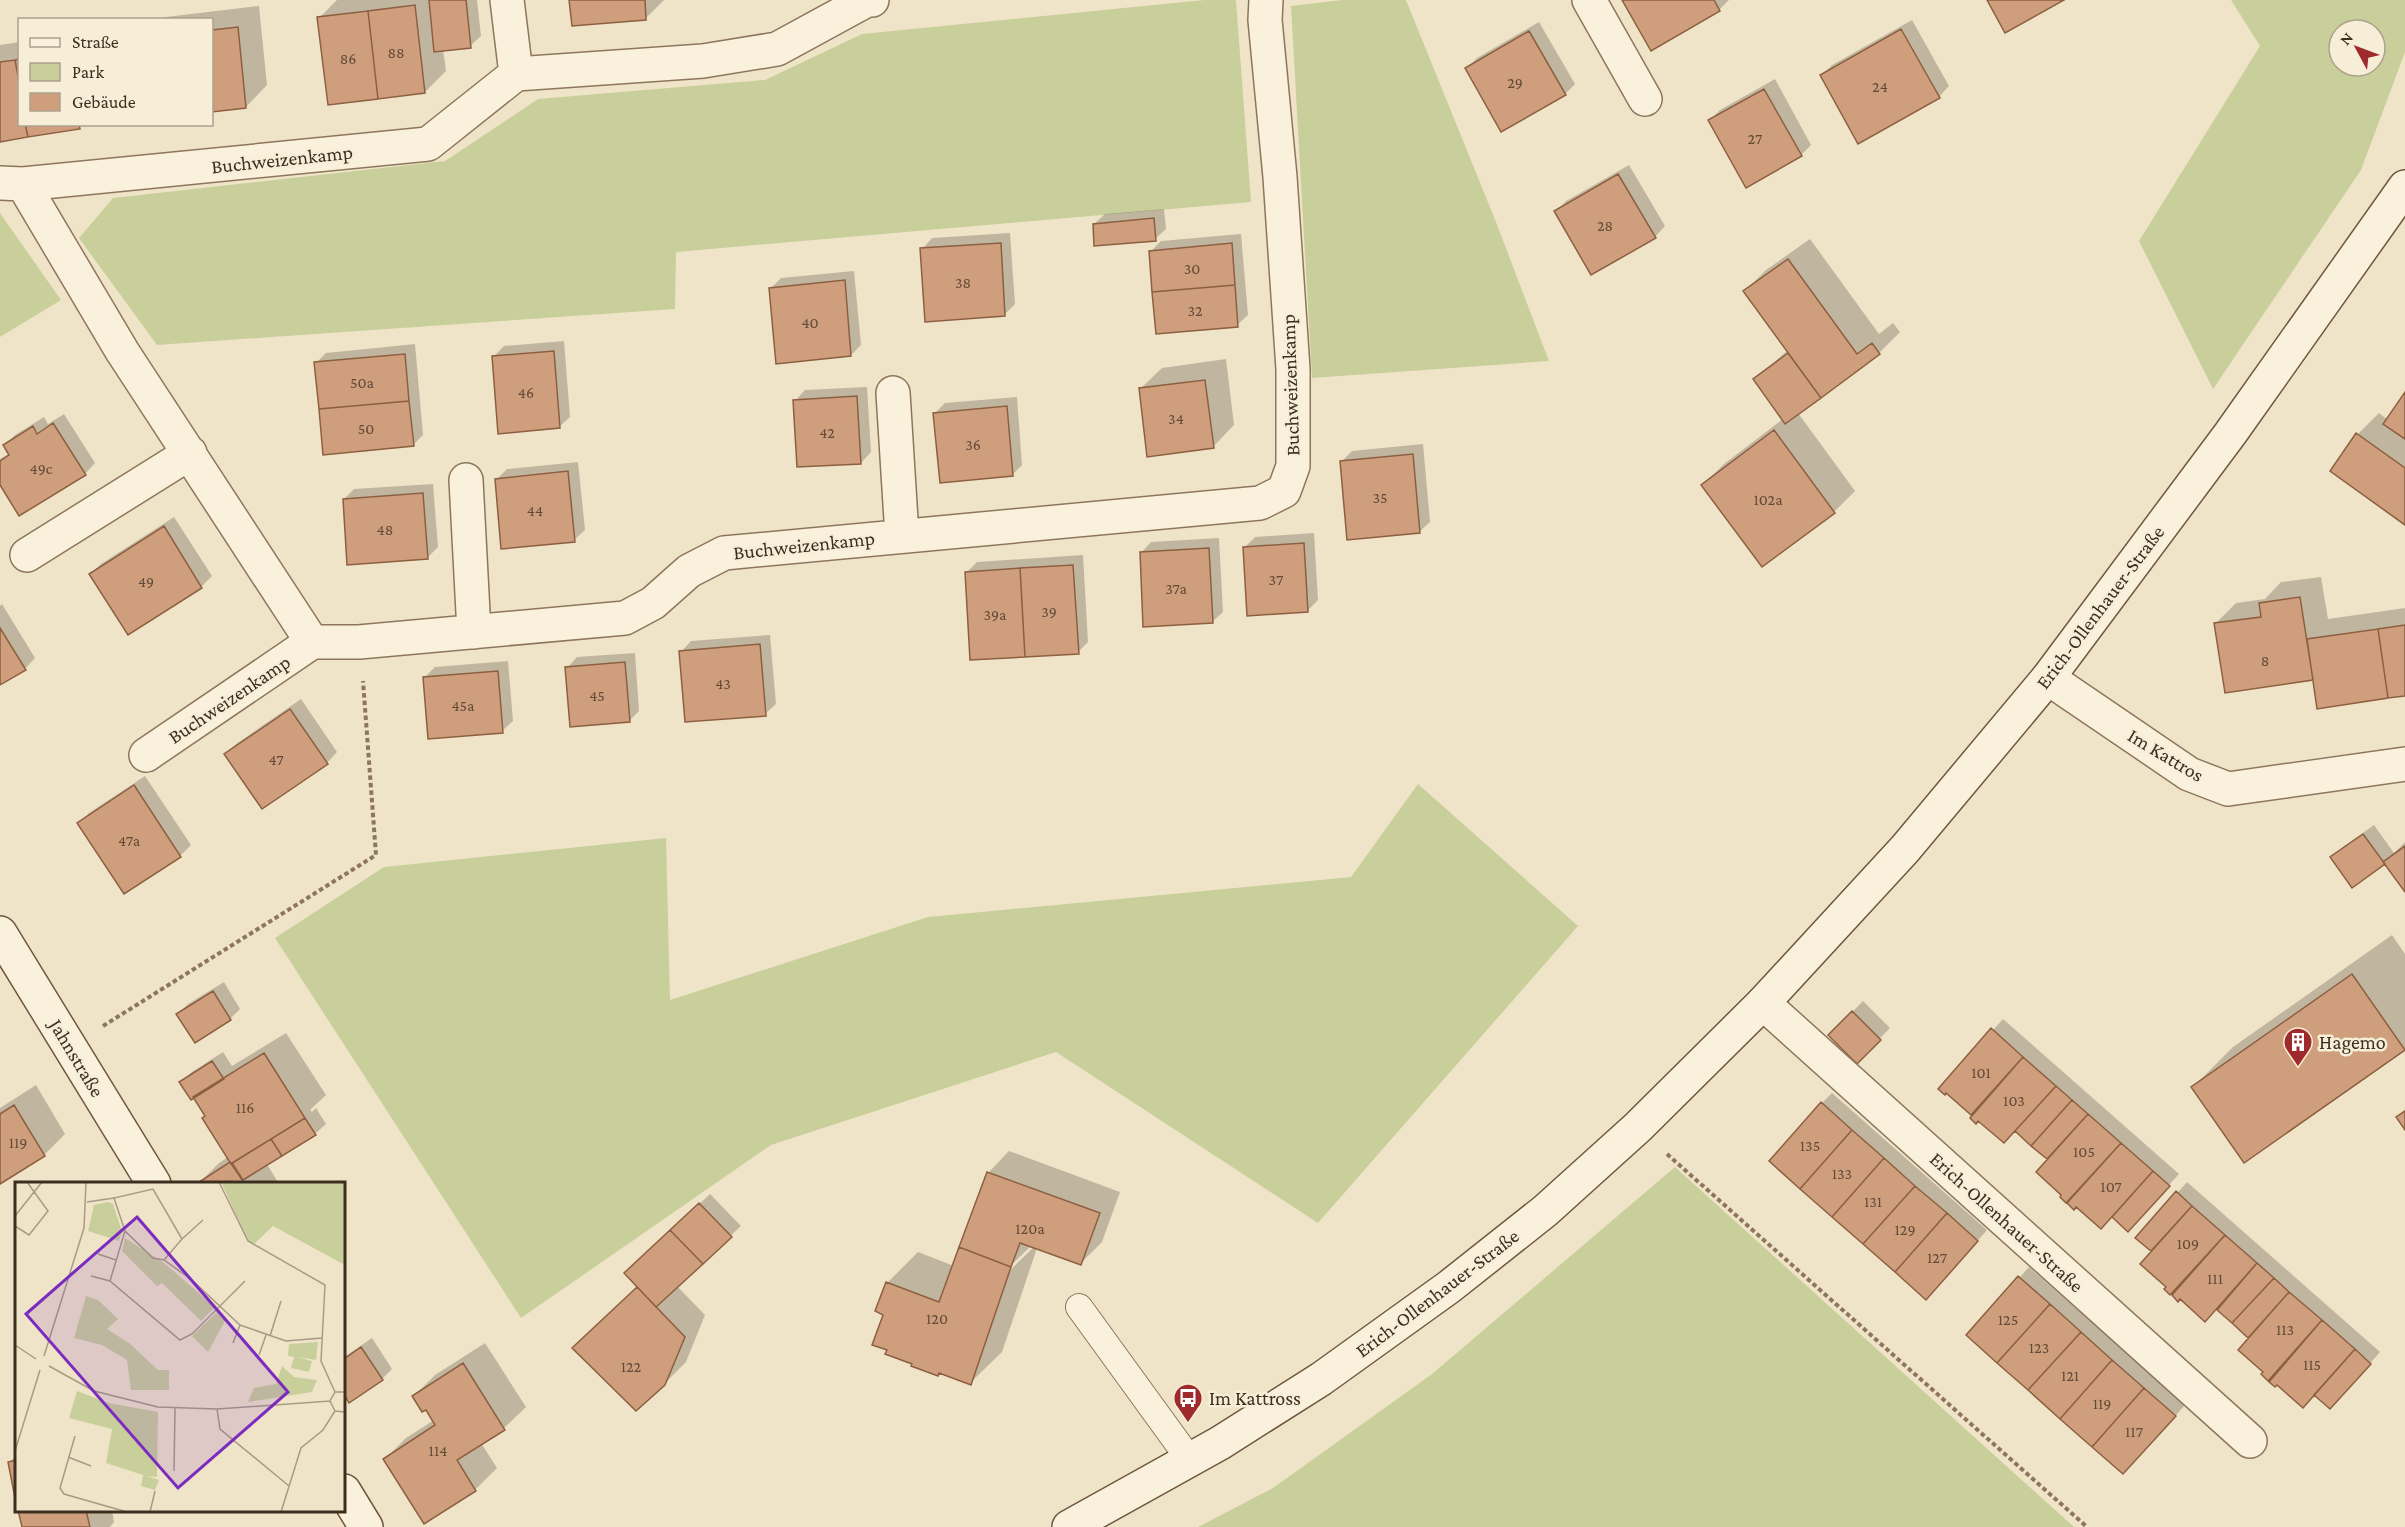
<svg xmlns="http://www.w3.org/2000/svg" width="2405" height="1527" font-family="'Crimson Pro',serif">
<rect width="100%" height="100%" fill="#f0e4c8"/>
<path fill="#c9cf9b" fill-rule="evenodd" d="M1204,0H1236L1251,202L676,252L675,309L157,345L79,238L113,198L445,161L538,99L765,80L862,34Z
M1342,0H1406L1496,222L1549,361L1312,378L1291,6Z
M2231,0H2405V52L2361,170L2213,389L2139,241L2260,46ZM2339,30H2375V66H2339Z
M0,213L61,300L0,337Z
M1418,784L1578,926L1318,1223L1056,1052L771,1145L521,1318L275,938L384,867L666,838L670,1000L928,917L1351,877Z
M1675,1167L2074,1527H1198L1273,1488L1432,1374Z"/>
<path fill="#0003" fill-rule="evenodd" d="M337,0H477L481,36L470,46L443,49L446,71L425,92L319,18Z
M571,0H664L646,18Z
M1624,0H1729L1719,10Z
M259,6L267,85L246,107L212,111V20H164L166,17Z
M1912,20L1949,86L1939,97L1822,75L1832,65Z
M1539,22L1575,84L1565,94L1467,68L1477,58Z
M20,42V124H83L79,128L0,140V45Z
M1775,79L1811,145L1801,155L1710,120L1720,110Z
M1629,165L1665,226L1655,237L1556,212L1566,201Z
M1164,209L1166,229L1155,239L1094,224L1105,214Z
M1010,233L1015,304L1005,314L922,249L932,238Z
M1241,234L1248,315L1237,325L1151,251L1161,241Z
M1810,239L1879,334L1893,323L1900,332L1879,353L1798,413L1855,491L1834,512L1703,485L1724,464L1783,419L1755,379L1788,350L1745,291L1766,270Z
M854,271L861,345L851,355L771,288L781,278Z
M564,341L570,417L559,427L494,356L504,346Z
M415,344L423,435L413,445L316,363L326,353Z
M1226,359L1234,425L1213,447L1140,389L1162,368Z
M867,387L871,452L861,463L795,401L805,390Z
M2405,395V523L2358,434L2379,413L2388,420Z
M1017,397L1022,465L1012,475L935,413L945,403Z
M64,414L95,463L85,474L0,482V459L10,453L5,445L15,435L44,417L48,424Z
M1423,444L1430,522L1419,532L1342,461L1352,451Z
M578,462L585,530L574,540L496,480L507,469Z
M433,484L438,547L427,558L344,499L354,489Z
M174,517L212,576L201,587L128,633L91,574L101,564Z
M1314,533L1318,600L1308,610L1244,548L1255,537Z
M1219,538L1223,612L1212,622L1141,553L1151,542Z
M1083,555L1088,642L1078,652L967,572L977,562Z
M2321,577L2328,619L2405,608V694L2314,679L2215,624L2236,603L2265,599L2281,582Z
M2,604L35,658L25,669L0,684V606Z
M770,635L776,704L765,714L681,652L691,641Z
M635,653L639,711L629,721L567,668L577,657Z
M508,661L513,721L502,731L425,677L435,667Z
M301,699L337,752L327,763L263,807L226,754L236,744Z
M145,776L191,845L180,856L125,892L79,823L89,813Z
M2374,825L2394,853L2405,842V889L2384,863L2332,857L2343,847Z
M2392,935L2405,954V1048L2244,1161L2193,1087L2233,1047Z
M224,982L240,1009L230,1019L178,1014L188,1004Z
M1863,1001L1890,1028L1857,1062L1830,1035Z
M2003,1019L2179,1174L2128,1230L2112,1216L2068,1198L2049,1159L2015,1130L1974,1116L1946,1091L1940,1089Z
M286,1033L326,1095L310,1110L312,1112L316,1108L326,1124L315,1134L267,1164L279,1184H198L219,1163L228,1157L206,1115L181,1082L192,1072L223,1052L232,1066Z
M36,1085L65,1134L44,1155L0,1182V1108Z
M1832,1093L1987,1230L1936,1288L1822,1103Z
M1009,1151L1120,1192L1102,1242L1080,1264L1037,1248L1002,1352L970,1383L885,1314L887,1283L918,1252L954,1266L988,1173ZM1031,1246H1035L1007,1273L1005,1271Z
M2187,1182L2380,1352L2340,1397L2315,1394L2270,1381L2272,1374L2265,1372L2250,1338L2217,1308L2173,1295L2174,1289L2168,1287L2153,1251L2137,1238Z
M710,1194L741,1226L677,1286L705,1315L686,1362L664,1384L620,1396L574,1348L639,1287L693,1210Z
M2029,1267L2185,1405L2134,1462L1968,1335Z
M372,1338L392,1369L382,1379L350,1401L344,1392V1357Z
M485,1343L526,1407L504,1428L481,1443L497,1468L475,1490L425,1522L385,1459L406,1438L434,1420L426,1408L414,1396L435,1375Z
M16,1456V1496L9,1463Z
M20,1510H112L114,1522L110,1527H23Z"/>
<path fill="#cf9f7d" stroke="#8d5f41" stroke-width="1.5" d="M429,0H466L471,48L434,52Z
M569,0H645L646,20L572,26Z
M1622,0H1714L1720,11L1651,51Z
M1987,0H2064L2005,33Z
M415,5L425,93L378,99L368,11Z
M368,11L378,99L328,105L317,17Z
M238,27L246,108L212,112V30Z
M1901,29L1940,98L1858,144L1820,75Z
M1529,31L1566,95L1501,132L1465,68Z
M20,59V87L15,60Z
M15,60L20,87V124H25L28,137L0,142V62Z
M1764,89L1802,156L1746,188L1708,120Z
M25,124H79L80,129L28,137Z
M1618,174L1656,238L1591,275L1554,211Z
M1154,218L1156,241L1094,246L1093,224Z
M1001,243L1005,316L925,322L920,248Z
M1232,243L1235,285L1152,292L1149,251Z
M1788,259L1857,354L1872,343L1880,354L1821,398L1743,291Z
M845,280L851,356L776,364L769,288Z
M1235,285L1238,327L1156,334L1152,292Z
M554,351L560,428L498,434L492,356Z
M1788,353L1821,398L1785,424L1753,379Z
M405,354L409,401L319,409L314,362Z
M1205,380L1214,448L1147,457L1139,388Z
M2405,392V439L2383,424Z
M857,396L861,464L797,467L793,400Z
M409,401L414,446L323,455L319,409Z
M1007,406L1013,476L940,483L933,413Z
M53,423L86,475L19,516L0,485V461L9,455L3,445L33,426L37,434Z
M1774,430L1835,513L1762,567L1701,485Z
M2356,433L2405,468V525L2330,471Z
M1413,454L1420,533L1347,540L1340,461Z
M568,471L575,542L501,549L495,479Z
M423,493L428,559L347,565L343,499Z
M164,526L202,588L128,635L89,574Z
M1304,543L1308,612L1247,616L1243,547Z
M1209,548L1213,623L1143,627L1140,552Z
M1073,565L1079,654L1025,657L1020,568Z
M1020,568L1025,657L970,660L965,572Z
M2300,597L2313,680L2225,693L2214,623L2261,617L2259,603Z
M2405,625V696L2388,698L2378,629Z
M0,628L26,670L0,685Z
M2378,629L2388,698L2317,709L2307,639Z
M760,644L766,716L685,722L679,651Z
M625,662L630,722L570,727L565,667Z
M498,671L503,733L428,739L423,677Z
M290,709L328,764L262,809L224,754Z
M134,785L181,857L124,894L77,823Z
M2363,834L2385,864L2352,888L2330,857Z
M2405,846V892L2383,862Z
M2352,974L2405,1050L2244,1163L2191,1087Z
M213,991L231,1020L195,1043L176,1014Z
M1852,1011L1881,1040L1857,1064L1828,1035Z
M1991,1028L2023,1057L1971,1115L1946,1093L1945,1095L1938,1089Z
M264,1053L305,1118L231,1164L202,1118L205,1116L193,1097Z
M2023,1057L2056,1086L2004,1143L1978,1121L1976,1124L1970,1118Z
M212,1061L224,1079L191,1100L179,1082Z
M2056,1086L2072,1100L2031,1146L2015,1131Z
M2072,1100L2088,1114L2047,1159L2031,1146Z
M1821,1102L1852,1130L1800,1189L1769,1161Z
M14,1105L45,1156L0,1184V1114Z
M2405,1111V1130L2396,1117Z
M2088,1114L2121,1143L2066,1203L2060,1197L2061,1195L2036,1172Z
M305,1118L316,1135L282,1156L271,1139Z
M1852,1130L1884,1158L1832,1217L1800,1189Z
M271,1139L282,1156L243,1180L232,1163Z
M2121,1143L2153,1171L2101,1229L2076,1207L2074,1210L2067,1203Z
M1884,1158L1915,1186L1863,1244L1832,1217Z
M230,1162L245,1184H196Z
M2153,1171L2170,1186L2128,1232L2112,1217Z
M987,1172L1100,1213L1081,1265L1020,1243L1011,1267L959,1247Z
M1915,1186L1947,1213L1895,1272L1863,1244Z
M2176,1191L2192,1206L2151,1251L2135,1238Z
M699,1203L732,1237L703,1264L670,1230Z
M2192,1206L2225,1235L2170,1295L2164,1289L2166,1287L2140,1264Z
M1947,1213L1978,1241L1926,1300L1895,1272Z
M670,1230L703,1264L656,1307L624,1273Z
M2225,1235L2257,1263L2205,1322L2180,1299L2178,1302L2172,1295Z
M959,1247L1011,1267L971,1385L939,1373L938,1376L911,1366L912,1364L885,1354L887,1350L872,1345L883,1315L875,1311L886,1282L939,1302Z
M2257,1263L2274,1278L2232,1323L2217,1310Z
M2018,1276L2050,1304L1997,1363L1966,1335Z
M2274,1278L2289,1292L2248,1338L2232,1323Z
M637,1287L685,1337L665,1385L636,1411L572,1348Z
M2289,1292L2322,1320L2268,1381L2261,1374L2263,1372L2238,1350Z
M2050,1304L2081,1332L2028,1390L1997,1363Z
M2322,1320L2355,1349L2303,1408L2277,1385L2275,1387L2269,1382Z
M2081,1332L2112,1360L2060,1419L2028,1390Z
M361,1347L383,1380L349,1403L344,1394V1359Z
M2355,1349L2371,1364L2330,1409L2314,1395Z
M2112,1360L2144,1388L2092,1447L2060,1419Z
M463,1363L505,1430L457,1460L476,1491L424,1524L383,1459L435,1425L426,1410L422,1412L412,1396Z
M2144,1388L2176,1416L2123,1474L2092,1447Z
M16,1460V1503L8,1462Z
M18,1510H86L90,1527H22Z"/>
<g fill="none" stroke-linecap="round" stroke-linejoin="round">
<g stroke="#8d765c" stroke-width="28">
<path id="lane" d="M1079,1307L1190,1460"/>
</g>
<g stroke="#8d765c" stroke-width="36">
<path id="street" d="M507,0L516,74
M1589,0L1645,99
M0,183L23,184L428,144L516,74L703,61L777,49L867,0H872
M23,184L122,351L312,642H359L625,618L653,603L689,571L724,553L1260,503L1284,491L1293,466V369L1280,177L1265,20L1266,0
M893,393L902,536
M466,480L474,632
M27,555L190,453
M2048,678L2189,774L2228,789L2405,764
M146,755L312,642
M1763,1003L2250,1441"/>
</g>
<g stroke="#6f573f" stroke-width="36">
<path id="secondary" d="M0,933L154,1184
M344,1491L366,1527
M1069,1527L1220,1443L1321,1379L1449,1287L1545,1211L1638,1127L1763,1003L1905,849L2048,678L2230,434L2405,187"/>
</g>
<path stroke="#8d765c" stroke-width="4" stroke-dasharray="4.5 3" stroke-linecap="butt" d="M103,1026L376,855L363,681
M1667,1154L2087,1527"/>
<use href="#lane" stroke="#faf1dc" stroke-width="26"/>
<use href="#street" stroke="#faf1dc" stroke-width="33"/>
<use href="#secondary" stroke="#faf1dc" stroke-width="33"/>
</g>
<defs>
<g id="building-pin" transform="scale(1.5)"><path d="M0 17L-7.5 6A9.5 9.5 0 1 1 7.5 6Z" fill="#9e2a2b" stroke="#f7eed8"/><path d="M-4-6H4V6H1V3H-1V6H-4ZM-2.5-4.3h1.7v1.8h-1.7ZM.8-4.3h1.7v1.8H.8ZM-2.5-1h1.7V.8h-1.7ZM.8-1h1.7V.8H.8Z" fill="#fff"/></g>
<g id="bus-pin" transform="scale(1.5)"><path d="M0 17L-7.5 6A9.5 9.5 0 1 1 7.5 6Z" fill="#9e2a2b" stroke="#f7eed8"/><path d="M-5-6H5V4H4V6H2V4H-2V6H-4V4H-5ZM-3.5-4V0h7V-4ZM-3.5 1.2v1.5H-2V1.2ZM2 1.2v1.5H3.5V1.2Z" fill="#fff"/></g>
</defs>
<g fill-rule="evenodd">
<use href="#building-pin" x="2298" y="1042"/>
<use href="#bus-pin" x="1188" y="1398"/>
</g>
<g text-anchor="middle" stroke-width="5" stroke-linejoin="round" paint-order="stroke">
<g font-size="16" fill="#624a37">
<text x="396" y="58">88</text>
<text x="348" y="64">86</text>
<text x="1515" y="88">29</text>
<text x="1880" y="92">24</text>
<text x="1755" y="144">27</text>
<text x="1605" y="231">28</text>
<text x="1192" y="274">30</text>
<text x="963" y="288">38</text>
<text x="1195" y="316">32</text>
<text x="810" y="328">40</text>
<text x="362" y="388">50a</text>
<text x="526" y="398">46</text>
<text x="1176" y="424">34</text>
<text x="366" y="434">50</text>
<text x="827" y="438">42</text>
<text x="973" y="450">36</text>
<text x="41" y="474">49c</text>
<text x="1380" y="503">35</text>
<text x="1768" y="505">102a</text>
<text x="535" y="516">44</text>
<text x="385" y="535">48</text>
<text x="1276" y="585">37</text>
<text x="146" y="587">49</text>
<text x="1176" y="594">37a</text>
<text x="1049" y="617">39</text>
<text x="995" y="620">39a</text>
<text x="2265" y="666">8</text>
<text x="723" y="689">43</text>
<text x="597" y="701">45</text>
<text x="463" y="711">45a</text>
<text x="276" y="765">47</text>
<text x="129" y="846">47a</text>
<text x="1981" y="1078">101</text>
<text x="2014" y="1106">103</text>
<text x="245" y="1113">116</text>
<text x="18" y="1148">119</text>
<text x="1810" y="1151">135</text>
<text x="2084" y="1157">105</text>
<text x="1842" y="1179">133</text>
<text x="2111" y="1192">107</text>
<text x="1873" y="1207">131</text>
<text x="1030" y="1234">120a</text>
<text x="1905" y="1235">129</text>
<text x="2188" y="1249">109</text>
<text x="1937" y="1263">127</text>
<text x="2215" y="1284">111</text>
<text x="937" y="1324">120</text>
<text x="2008" y="1325">125</text>
<text x="2285" y="1335">113</text>
<text x="2039" y="1353">123</text>
<text x="2312" y="1370">115</text>
<text x="631" y="1372">122</text>
<text x="2070" y="1381">121</text>
<text x="2102" y="1409">119</text>
<text x="2134" y="1437">117</text>
<text x="438" y="1456">114</text>
</g>
<g font-size="20" fill="#3d2e20" stroke="#f7eed8">
<text transform="translate(282 159) rotate(-6)" y="7">Buchweizenkamp</text>
<text transform="translate(1290 385) rotate(-92)" y="7">Buchweizenkamp</text>
<text transform="translate(804 545) rotate(-6)" y="7">Buchweizenkamp</text>
<text transform="translate(2100 607) rotate(-53)" y="7">Erich-Ollenhauer-Straße</text>
<text transform="translate(229 699) rotate(-34)" y="7">Buchweizenkamp</text>
<text transform="translate(2166 755) rotate(31)" y="7">Im Kattros</text>
<text transform="translate(77 1058) rotate(59)" y="7">Jahnstraße</text>
<text transform="translate(2007 1222) rotate(42)" y="7">Erich-Ollenhauer-Straße</text>
<text transform="translate(1437 1293) rotate(-37)" y="7">Erich-Ollenhauer-Straße</text>
</g>
<g font-size="20" fill="#3d2e20" stroke="#f7eed8" text-anchor="start">
<text x="2319" y="1049">Hagemo</text>
<text x="1209" y="1405">Im Kattross</text>
</g>
</g>
<g transform="translate(15 1182)">
<rect width="330" height="330" fill="#f0e4c8"/>
<path d="M206,0H330V83L258,44L239,62L233,59ZM93,20L98,22L107,49L104,59L73,49L79,23ZM110,56L149,81L200,125L186,139L147,101L142,104L107,69ZM71,114L83,118L103,137L92,147L114,161L143,188H154V208H116L112,178L87,163L59,156ZM203,129L211,137L193,170L177,154ZM303,160L301,178L282,175L297,179L294,190L276,186L279,175L273,174L274,162ZM267,184L279,195L302,198L297,210L233,220L239,206L261,202ZM62,209L94,221L143,230L142,295L132,294L144,298L140,308L126,304L128,293L91,281L97,247L54,236Z" fill="#c9cf9b"/>
<path fill="none" stroke="#a89b85" stroke-width="1.5" d="M204,0L233,59L310,103L306,179L320,210M72,20L99,16M0,34L27,0M0,44L14,53L33,29L12,0M110,49L95,99L165,158L177,152L230,99M167,57L188,38M83,72L101,78M149,78L167,57L138,7L99,16L110,49L138,76L149,78L177,98L225,143L271,159L307,156M76,94L95,99M255,154L266,119M218,161L225,143M0,163L21,177M244,173L251,153M29,174L69,46L71,0M34,184L79,209L143,225L202,227L315,219M330,210H320L315,219L320,229L330,230M202,227L205,247L274,304M60,254L45,306L49,312L112,330M0,269L25,188M53,275L76,284M159,289L160,226M135,330L140,309M266,330L286,266L308,248L320,229"/>
<path fill="#7b2cbf" fill-opacity="0.15" stroke="#7b2cbf" stroke-width="3" d="M122,35L273,210L163,306L11,132Z"/>
<rect width="330" height="330" fill="none" stroke="#3d2e20" stroke-width="3"/>
</g>
<rect x="18" y="18" width="195" height="108" fill="#f7eed8" stroke="#ada18e" stroke-width="1.5"/>
<rect x="30" y="38" width="30" height="9" fill="#faf1dc" stroke="#ada18e" stroke-width="1.5"/>
<text x="72" y="48" font-size="18" fill="#3d2e20">Straße</text>
<rect x="30" y="63" width="30" height="18" fill="#c9cf9b" stroke="#ada18e" stroke-width="1.5"/>
<text x="72" y="78" font-size="18" fill="#3d2e20">Park</text>
<rect x="30" y="93" width="30" height="18" fill="#cf9f7d" stroke="#ada18e" stroke-width="1.5"/>
<text x="72" y="108" font-size="18" fill="#3d2e20">Gebäude</text>
<g transform="translate(2357 48) rotate(311)"><circle r="28" fill="#f7eed8" stroke="#ada18e" stroke-width="1.5"/>
<path d="M0-4.5L10 22L0 15L-10 22Z" fill="#9e2a2b"/>
<text y="-9" font-size="16" font-weight="bold" text-anchor="middle" fill="#3d2e20">N</text>
</g>
</svg>
